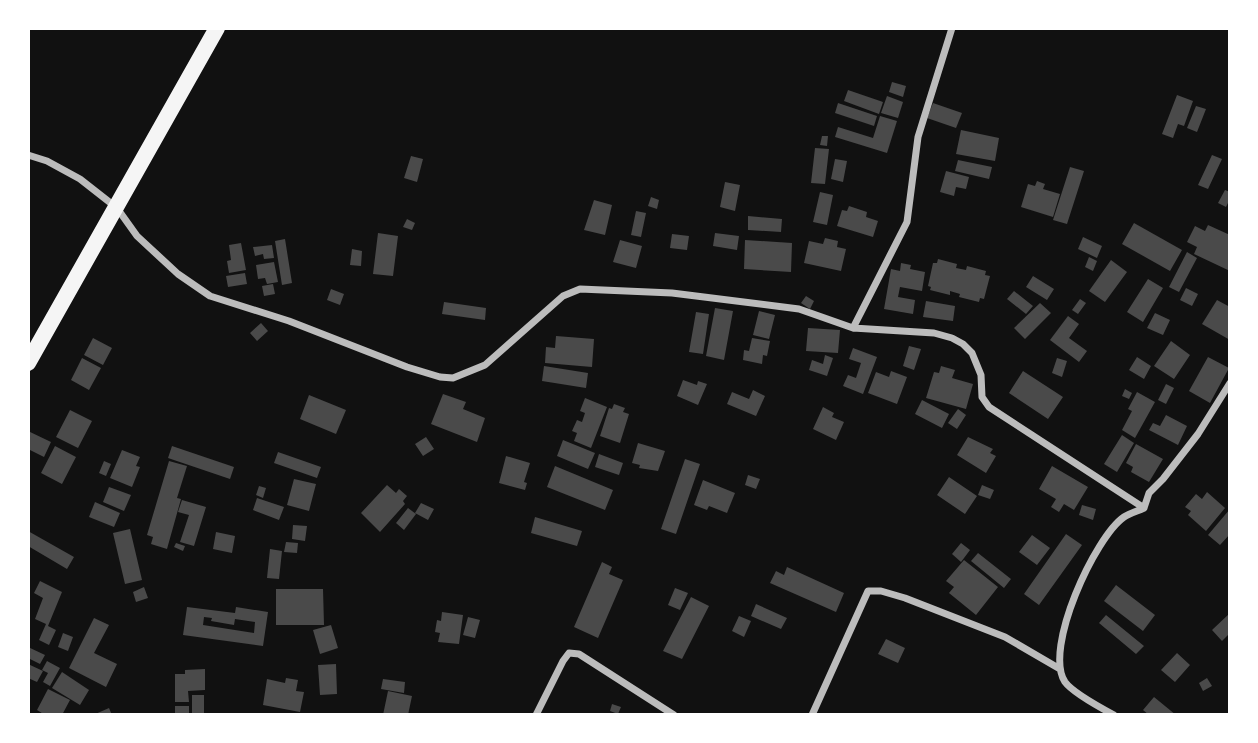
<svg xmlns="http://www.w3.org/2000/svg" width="1258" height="743" font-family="'Roboto Condensed',sans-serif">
<rect width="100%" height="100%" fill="#111"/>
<path fill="#4a4a4a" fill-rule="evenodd" d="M892,82L906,86L903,97L889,92Z
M848,90L883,102L879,114L844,101Z
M1177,95L1193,101L1184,126L1178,124L1173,138L1162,134Z
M887,96L903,102L898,118L881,113Z
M838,103L877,116L874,126L835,113Z
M933,103L962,113L956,128L927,118Z
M1196,106L1206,109L1197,132L1187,128Z
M880,116L897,121L887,153L835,137L838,127L873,138Z
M961,130L999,138L995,161L956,154Z
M822,136H828L827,146L820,145Z
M815,148L829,149L825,184L811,183Z
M1212,155L1222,159L1208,189L1198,185Z
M411,156L423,159L417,182L404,178Z
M835,159L847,161L843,182L831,179Z
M958,160L992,167L989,179L955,171Z
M1070,167L1084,171L1067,224L1053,220Z
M946,171L969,177L966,189L956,187L954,196L940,192Z
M1037,181L1045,184L1043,189L1060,194L1053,217L1021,207L1028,184L1035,186Z
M725,182L740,185L735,211L720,207Z
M1225,190L1230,192V199L1226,207L1218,203Z
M820,192L833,195L827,225L813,222Z
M651,197L659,200L657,209L648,206Z
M594,200L612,205L605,235L584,230Z
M849,206L867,212L866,217L878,221L873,237L837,226L842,210L847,211Z
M636,211L646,213L641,237L631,235Z
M748,216L782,219L781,232L748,230Z
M407,219L415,223L412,230L403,227Z
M1134,223L1182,250L1170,271L1122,244Z
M1208,225L1230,235V271L1194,254L1197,247L1187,242L1195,226L1205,231Z
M378,233L398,236L393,276L373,274Z
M715,233L739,236L737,250L713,246Z
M672,234L689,236L687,250L670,248Z
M1083,237L1102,246L1097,258L1078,249Z
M825,238L838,241L837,247L846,249L841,271L804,263L809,241L823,244Z
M285,239L292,283L282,285L275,241Z
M620,240L642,246L636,268L613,262Z
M745,240L792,243L791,272L744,269Z
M241,243L246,270L229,273L227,261L231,260L229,245Z
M272,245L274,258L264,259L263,254L255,256L253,247Z
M352,249L362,251L361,266L350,265Z
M1187,252L1197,258L1179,292L1169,287Z
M1089,257L1097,261L1093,271L1085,267Z
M938,259L957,264L956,268L966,270L967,266L986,271L985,275L990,276L984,299L980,298L979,302L959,297L960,294L950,291V295L930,290L931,287L928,286L933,263H937Z
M1111,260L1127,272L1105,302L1089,291Z
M274,262L278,282L267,284L265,278L258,279L256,265Z
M901,263L911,265L910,269L925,272L922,291L900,287L898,297L915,300L913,314L884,309L891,269L900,271Z
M245,273L247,284L228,287L226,276Z
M1033,276L1054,289L1047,300L1026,287Z
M1148,279L1163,288L1143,322L1127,312Z
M273,284L275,294L264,296L262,286Z
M1186,288L1198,294L1192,306L1180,300Z
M331,289L344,294L340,305L327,300Z
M1014,291L1033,306L1026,314L1007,299Z
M806,296L814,301L810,309L801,303Z
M1080,299L1086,303L1078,314L1072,310Z
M1217,300L1230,307V340L1202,324Z
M926,301L955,306L953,321L923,317Z
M444,302L486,308L485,320L442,314Z
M1040,303L1051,313L1025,339L1014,328Z
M715,308L733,311L724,360L706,356Z
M759,311L775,315L769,339L753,335Z
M696,312L709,314L703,354L689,352Z
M1155,313L1170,320L1163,335L1147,328Z
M1068,316L1079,324L1069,338L1087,351L1079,362L1050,340Z
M261,323L268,331L257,341L250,333Z
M808,328L840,330L838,353L806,351Z
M556,336L594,339L592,367L545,363L546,347L555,348Z
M93,338L112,348L103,365L84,355Z
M752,338L770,341L767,356L763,355L762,364L743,360L744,350L749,351Z
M1171,341L1190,355L1174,379L1154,366Z
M909,346L921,349L914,370L903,366Z
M853,348L877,357L863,394L843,386L848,375L856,378L861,363L849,359Z
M825,355L833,358L827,376L809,370L812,360L823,364Z
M1137,357L1151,366L1144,379L1129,370Z
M1208,357L1229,368L1210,403L1189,391Z
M82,358L101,368L89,390L71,380Z
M1057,358L1067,361L1062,377L1052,373Z
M544,366L588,373L586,388L542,381Z
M941,366L955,370L952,378L973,384L966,409L926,398L934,372L939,373Z
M891,371L907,377L897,404L868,393L876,372L889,377Z
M1023,371L1063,397L1048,419L1009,393Z
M683,380L697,385L698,381L707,384L698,405L677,396Z
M1166,384L1174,388L1166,404L1158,400Z
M1125,389L1132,393L1129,399L1122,396Z
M753,390L765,396L756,416L727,404L732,392L749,399Z
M1137,392L1155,402L1135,438L1122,430L1132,411L1128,409Z
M443,394L466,402L463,409L485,418L477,442L431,424Z
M309,395L346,410L336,434L300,419Z
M585,398L607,407L591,448L574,441L577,433L572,431L577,420L582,422L585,413L580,411Z
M922,400L949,414L942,428L915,414Z
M614,404L625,408L623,412L629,414L620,443L600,436L609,408L612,409Z
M823,407L834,413L832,417L844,422L836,440L813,429Z
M958,409L966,415L957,429L948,423Z
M70,410L92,421L78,448L56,437Z
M1166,415L1187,426L1178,445L1149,430L1153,423L1160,426Z
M28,431L51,442L44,457L28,449Z
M1122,435L1134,443L1117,472L1104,464Z
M426,437L434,449L423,456L415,444Z
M968,437L993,449L990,453L996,456L986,473L957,455Z
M563,440L595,453L588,469L557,456Z
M638,443L665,451L658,471L639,468L640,465L632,463Z
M1136,444L1163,459L1149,482L1131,472L1133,467L1126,463Z
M55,446L76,457L62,484L41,473Z
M172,446L234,467L230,479L168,458Z
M122,450L140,457L136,466L140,467L132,487L110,478Z
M278,452L321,467L317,478L274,463Z
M599,454L623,463L619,475L595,467Z
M506,456L530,463L524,482L527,483L525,490L499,483Z
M685,459L700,464L676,534L661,529Z
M104,461L111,464L106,476L99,473Z
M169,461L187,466L177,498L181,499L167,549L151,544L153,537L147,535Z
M555,466L613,490L605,510L547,487Z
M1052,466L1088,487L1074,510L1064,504L1059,512L1051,507L1056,499L1039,489Z
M748,475L760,479L756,489L745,485Z
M949,477L977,496L965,514L937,495Z
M294,479L316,484L309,511L287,505Z
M703,480L735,493L727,513L709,506L707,510L694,505Z
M387,485L396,493L399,489L407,496L403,501L405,504L380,532L361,513Z
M982,485L994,490L990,499L978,495Z
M259,486L266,488L263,498L256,495Z
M109,487L131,495L124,511L103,502Z
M1207,492L1225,508L1206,531L1188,515L1191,511L1185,507L1196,494L1202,499Z
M257,498L284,507L279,520L253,510Z
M182,500L206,507L194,546L180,542L189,515L178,512Z
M95,502L120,513L114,527L89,517Z
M421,503L434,509L428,520L415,513Z
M1082,505L1096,509L1093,520L1079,515Z
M408,508L416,514L404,530L396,523Z
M1230,509V534L1220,545L1208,535Z
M535,517L582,531L577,546L531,533Z
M293,525L307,526L305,541L292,539Z
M130,529L142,580L125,584L113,533Z
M28,531L74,557L67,569L28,546Z
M216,532L235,536L232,553L213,549Z
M1066,534L1082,545L1039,605L1024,594Z
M1032,535L1050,548L1037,565L1019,552Z
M286,542L298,543L297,553L284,552Z
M176,543L185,546L183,551L174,547Z
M961,543L970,550L961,562L952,554Z
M270,549L282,551L279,579L267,578Z
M978,553L1011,579L1004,588L971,561Z
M964,560L998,587L976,615L949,593L954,587L946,581Z
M602,562L612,567L609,574L623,580L598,638L574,627Z
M787,567L844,593L836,612L770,583L776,571L784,575Z
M40,581L62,592L48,626L56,630L49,645L39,640L46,624L35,619L43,598L34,593Z
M1116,585L1155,615L1143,631L1104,601Z
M144,587L148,598L136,602L133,592Z
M675,588L688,593L680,610L668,605Z
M276,589H323L324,625H276Z
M691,597L709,606L682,659L663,651Z
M756,604L787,618L781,629L751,616Z
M187,607L235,613L236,607L268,612L263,646L183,635ZM204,617L212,618L211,621L234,625L235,619L255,622L254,633L203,625Z
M442,612L463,615L459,644L438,642L440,633L435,632L437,620L441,621Z
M1230,613V633L1222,641L1212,630Z
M1106,615L1144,646L1136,654L1099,623Z
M739,616L751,621L744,637L732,631Z
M468,617L480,620L475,638L463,635Z
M94,618L109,625L94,653L117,664L106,687L69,668Z
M331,625L338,648L320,654L313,630Z
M63,633L73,637L68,651L58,647Z
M886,639L905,648L898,663L878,654Z
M28,647L45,655L40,664L30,659L28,664Z
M1177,653L1190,665L1175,682L1161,670Z
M47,661L60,668L50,686L43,682L48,673L42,670Z
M28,664L43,671L37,682L28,678Z
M336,664L337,694L320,695L318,665Z
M205,669V690L188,691L189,702H175V674H185V670Z
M62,672L89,690L80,705L52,688Z
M286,678L298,680L296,691L304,692L300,712L263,705L267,679L285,683Z
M1207,678L1212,686L1203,691L1199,683Z
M383,679L405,682L404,693L381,689Z
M48,689L70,700L62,715H45L37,710Z
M388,691L412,696L408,715H383Z
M192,695H204V715H192Z
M1154,697L1176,715H1149L1143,710Z
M612,704L621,707L618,714L610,711Z
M175,706H189V715H175Z
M109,708L112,715H93Z"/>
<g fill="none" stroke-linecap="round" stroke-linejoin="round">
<path stroke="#bcbcbc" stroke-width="7" d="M28,155L47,161L80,179L117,208L137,236L178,274L210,296L289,321L407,367L440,377L453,378L485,365L563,296L580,289L672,293L799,309L853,328L934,333L952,338L963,344L972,353L981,375L982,397L989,407L1144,508
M853,328L907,222L918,137L952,28
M536,715L563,661L569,653L579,654L674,715
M812,715L868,591H881L905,598L1005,637L1060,669
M1114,715C1101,708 1073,693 1065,682C1043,649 1095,537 1124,517C1130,513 1138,511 1144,508L1149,493L1163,479L1198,434L1230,383"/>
<path stroke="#f5f5f5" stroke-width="16" d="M28,363L217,28"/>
</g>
<rect width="1258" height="743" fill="none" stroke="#ffffff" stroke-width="60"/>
</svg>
